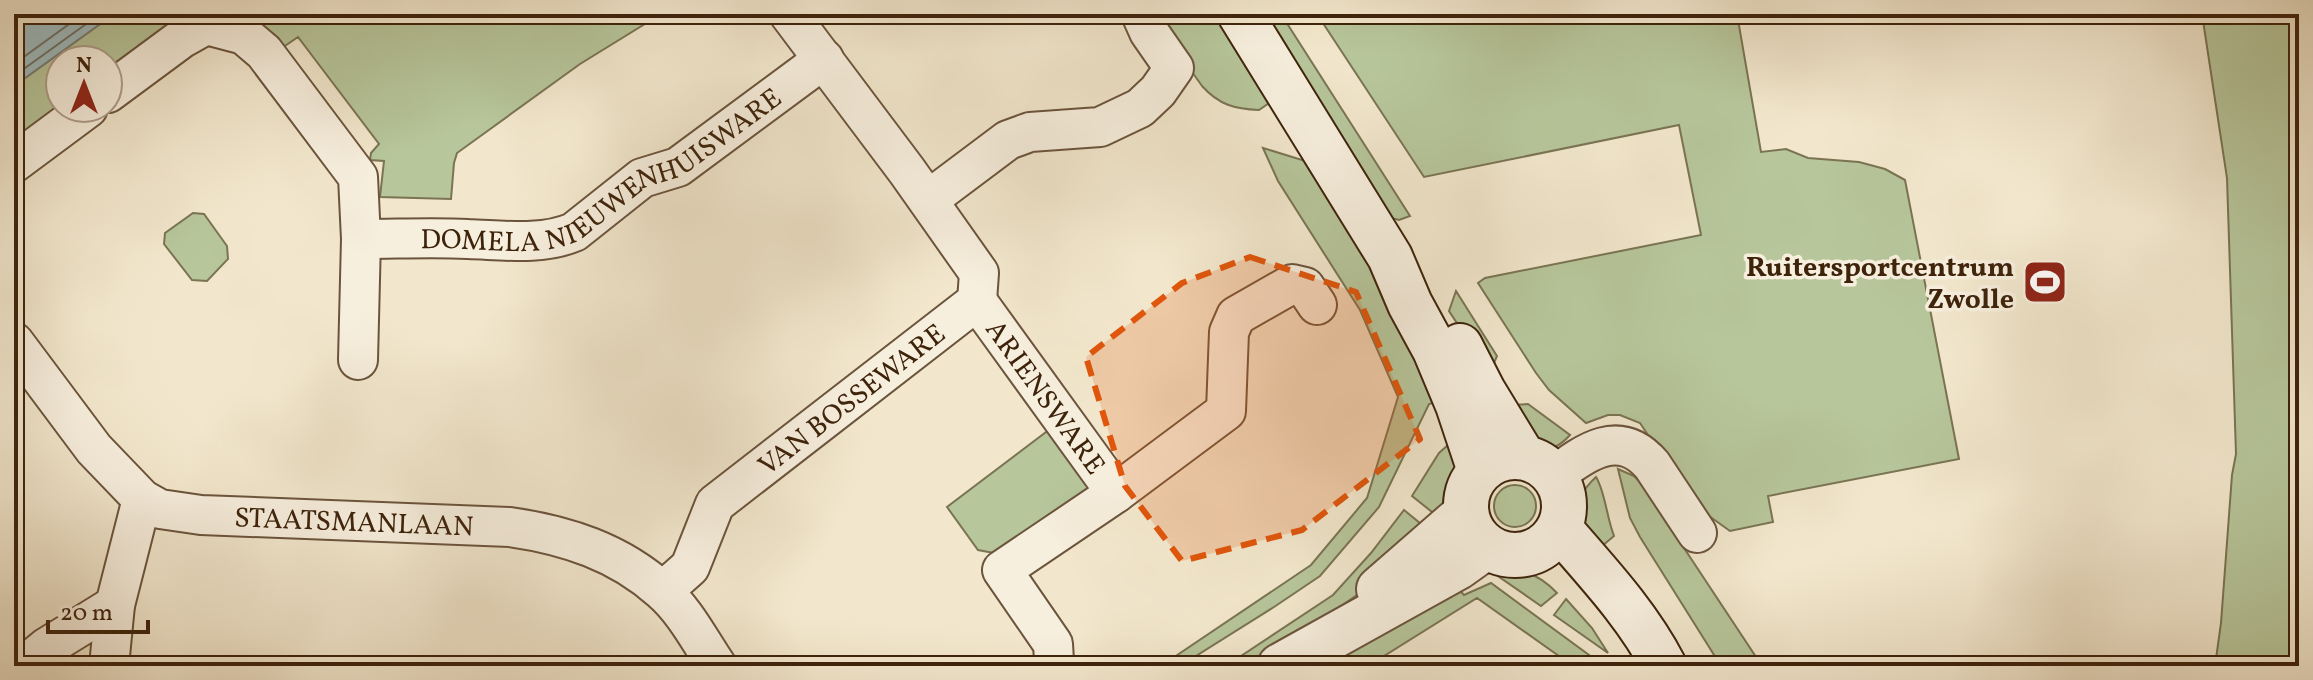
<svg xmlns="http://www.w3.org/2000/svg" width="2313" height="680" font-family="Vollkorn,serif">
<rect width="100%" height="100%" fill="#f2e7cd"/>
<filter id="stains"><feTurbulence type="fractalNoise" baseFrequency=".0025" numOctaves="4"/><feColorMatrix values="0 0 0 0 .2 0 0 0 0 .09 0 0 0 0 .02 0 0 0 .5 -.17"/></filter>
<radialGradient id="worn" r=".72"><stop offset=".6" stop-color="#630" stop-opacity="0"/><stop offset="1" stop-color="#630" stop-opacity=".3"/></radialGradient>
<path fill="#b7c69b" stroke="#7a7453" stroke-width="2" d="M114,14H169V25L108,75V60H60V108L14,148V86Z
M226,14H661L580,64L457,153L454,163L451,199L380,197L384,161L370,160L371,153L379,144L298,37L276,52Z
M1151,14H1217L1272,101L1259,110C1235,109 1219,105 1202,86Z
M1262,14H1281L1410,216L1399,220L1391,218Z
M1317,14H1737L1761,152L1786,149L1808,158L1859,162L1885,169L1905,180L1959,459L1768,496L1773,522L1730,531L1695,506L1640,423L1620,415H1608L1586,423L1549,390L1536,373L1478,283L1485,278L1701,235L1679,125L1424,177Z
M2202,14H2299V666H2215L2221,623L2232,475L2236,454L2227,178Z
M1263,148L1312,163L1339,206L1444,400L1429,404L1379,507L1320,576L1274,607L1180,666H1161L1311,565L1367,498L1398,397L1360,310L1278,181Z
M193,213L204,214L227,246L228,259L207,281L192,280L164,244L165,233Z
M1456,291L1497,356L1494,363L1486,367L1449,311Z
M1528,404L1570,435C1560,446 1552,451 1538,445L1513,405Z
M1054,426L1090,486L1083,497L999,554L978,550L947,507Z
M1448,445L1460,476L1458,485L1437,521L1432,512L1412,496L1439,453Z
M1618,469L1634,476L1641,483L1762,666H1721L1640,537L1630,518Z
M1596,477C1605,491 1607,519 1614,536L1595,552C1589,543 1581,533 1577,524C1571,507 1584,488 1596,477Z
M1494 506a21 21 0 1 1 42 0a21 21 0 1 1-42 0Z
M1404,510L1421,524L1388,569L1357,595L1322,619L1247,666L1241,656L1333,595L1371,553Z
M1493,568C1518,566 1540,575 1557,593L1541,606L1495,574Z
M1453,583L1464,595L1491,583L1604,666H1573L1477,598L1368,666H1306Z
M1566,599L1592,628L1608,653L1554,615Z"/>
<path fill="#9fbdc2" stroke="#787f79" stroke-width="2" d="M35,14H114L14,86V31Z"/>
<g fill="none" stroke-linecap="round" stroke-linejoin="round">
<path stroke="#6e7066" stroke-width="2" d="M14,64L83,14
M14,76L100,14"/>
<g stroke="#6b543c" stroke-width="42">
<g id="minor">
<path id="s1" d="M199,14L206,25L244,35L264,52L358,177L361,239C397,239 433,237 468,239C502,240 541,246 574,232L642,178L678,167L824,59"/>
<path d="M108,93L181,39L206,25"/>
<path d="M14,163L88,108"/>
<path d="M928,200L1008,140L1030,132L1100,127L1140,108L1158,91L1174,68L1149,32L1141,14"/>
<path id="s2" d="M977,301L1116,493"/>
<path id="s3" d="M14,342L94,449L142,499L160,509L201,515L510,527C566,535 619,552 662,591C685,611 700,641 717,666"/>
<path d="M358,360L361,239"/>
<path d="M1554,476C1586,452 1619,427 1652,465L1697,533"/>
<path id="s4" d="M663,591L690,567L715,504L977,301L979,273L907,171L789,14"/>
<path d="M24,666L47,647L115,605"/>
<path d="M109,666L115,605L142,499"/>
<path d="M1051,666L1054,661L1053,644L1002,570L1116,493L1226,411L1229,332L1236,316L1292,284L1305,287L1317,305"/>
</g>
</g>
<g stroke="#6b543c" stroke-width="48">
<path id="tertiary" d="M1379,589L1464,515
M1280,666L1458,567L1486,547"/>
</g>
<g stroke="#3e230b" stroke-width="48">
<path id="secondary" d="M1240,14L1390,257L1410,304L1435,350L1458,405L1480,471
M1460,346L1483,391L1522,455
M1466 506a49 49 0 1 1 98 0a49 49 0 1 1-98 0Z
M1559,528C1597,572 1637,614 1664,666"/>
</g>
<use href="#minor" stroke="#f7efde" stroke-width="38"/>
<use href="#tertiary" stroke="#f7efde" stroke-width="44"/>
<use href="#secondary" stroke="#f7efde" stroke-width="44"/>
</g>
<path fill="#e0560c" fill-opacity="0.2" stroke="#e0560c" stroke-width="6" stroke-dasharray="16 10" stroke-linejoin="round" d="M1250,257L1356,292L1420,439L1302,530L1182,561L1125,486L1086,357L1182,283Z"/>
<defs>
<g id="stadium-square" transform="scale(2.3)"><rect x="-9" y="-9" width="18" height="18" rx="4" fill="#8f2418" stroke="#f7efde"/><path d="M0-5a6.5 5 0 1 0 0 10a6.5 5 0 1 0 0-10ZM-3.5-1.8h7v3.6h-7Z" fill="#fff"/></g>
</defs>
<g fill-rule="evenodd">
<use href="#stadium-square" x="2045" y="282"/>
</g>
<g text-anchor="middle" stroke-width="7" stroke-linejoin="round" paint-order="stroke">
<g font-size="28" fill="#3e230b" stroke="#f7efde">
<text dy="10" stroke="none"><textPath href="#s1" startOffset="558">DOMELA NIEUWENHUISWARE</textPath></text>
<text dy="10" stroke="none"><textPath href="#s2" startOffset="118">ARIENSWARE</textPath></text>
<text dy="10" stroke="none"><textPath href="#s4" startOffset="276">VAN BOSSEWARE</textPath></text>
<text dy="10" stroke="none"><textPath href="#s3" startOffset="418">STAATSMANLAAN</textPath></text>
</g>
<g font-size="28" font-weight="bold" fill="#3e230b" stroke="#f7efde" text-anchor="end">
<text x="2014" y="276">Ruitersportcentrum<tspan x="2014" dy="32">Zwolle</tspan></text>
</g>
</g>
<rect width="2313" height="680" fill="none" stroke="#f2e7cd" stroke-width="48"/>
<rect x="16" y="16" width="2281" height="648" fill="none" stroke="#3e230b" stroke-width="4"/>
<rect x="24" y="24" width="2265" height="632" fill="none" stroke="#3e230b" stroke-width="2"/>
<g transform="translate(84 84)"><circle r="38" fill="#f7efde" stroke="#ad9d8a" stroke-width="2"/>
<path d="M0-6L14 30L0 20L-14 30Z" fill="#8f2418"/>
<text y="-12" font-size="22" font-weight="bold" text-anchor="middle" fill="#3e230b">N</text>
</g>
<path d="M48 620v12h100v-12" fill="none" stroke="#3e230b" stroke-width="4"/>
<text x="60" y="620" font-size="24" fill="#3e230b" stroke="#f7efde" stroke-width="6" paint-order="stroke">20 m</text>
<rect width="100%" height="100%" filter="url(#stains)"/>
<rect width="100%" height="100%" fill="url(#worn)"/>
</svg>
